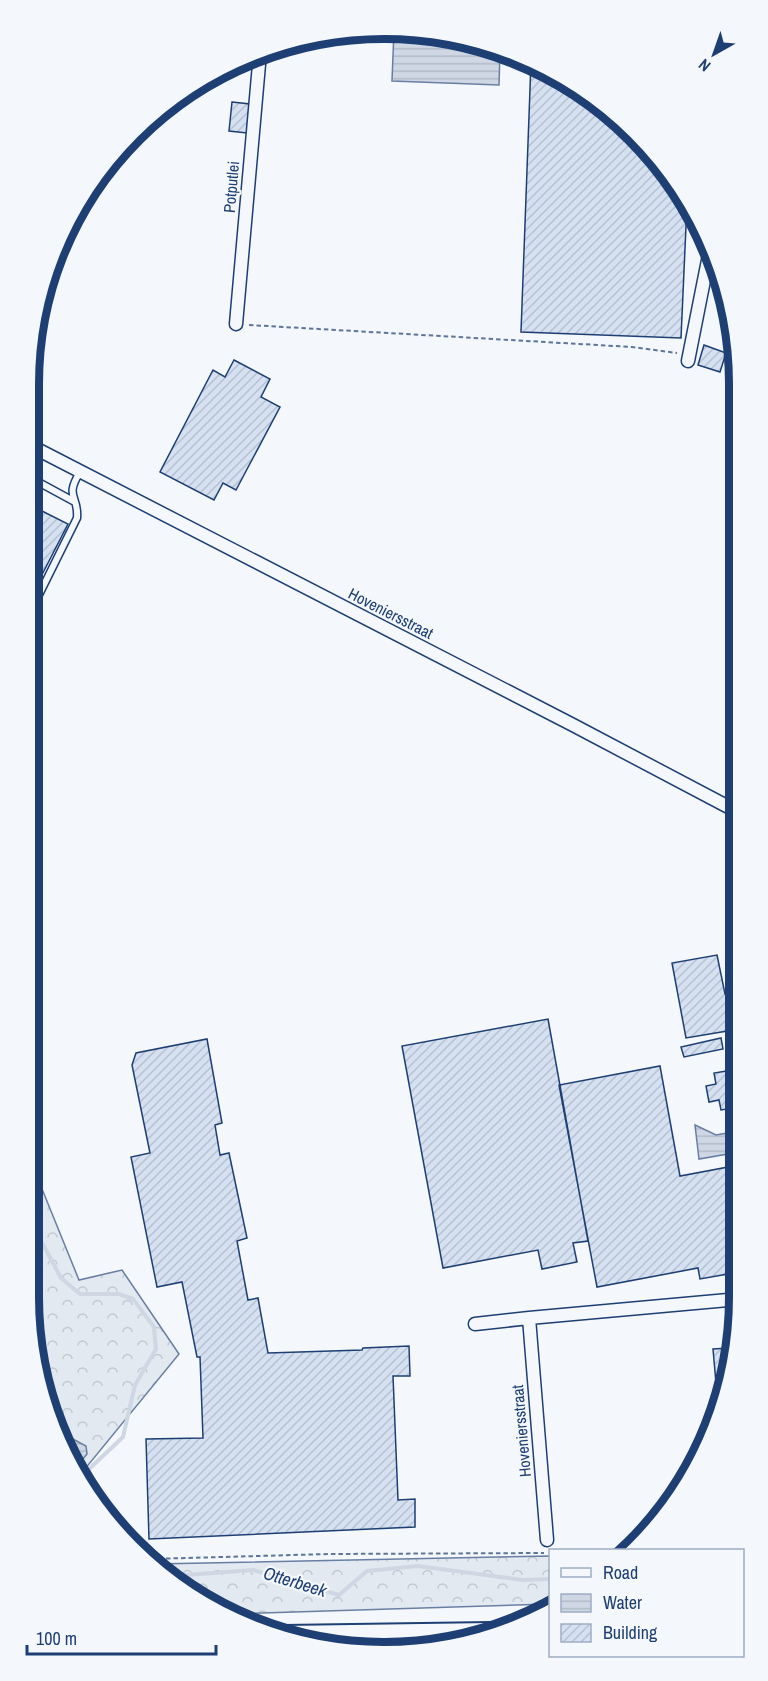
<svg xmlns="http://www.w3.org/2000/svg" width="768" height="1681" font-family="'Archivo Narrow',sans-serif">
<defs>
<pattern id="forest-crowns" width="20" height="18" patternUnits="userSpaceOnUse" patternTransform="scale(1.5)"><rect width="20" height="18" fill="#e3e9f0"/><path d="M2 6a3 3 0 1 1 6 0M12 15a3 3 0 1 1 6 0" fill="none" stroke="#c2c9d1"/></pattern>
<pattern id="water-rules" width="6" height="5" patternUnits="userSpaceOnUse" patternTransform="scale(1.5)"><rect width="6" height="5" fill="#cfd7e4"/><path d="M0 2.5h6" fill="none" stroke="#b1bac7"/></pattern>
<pattern id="building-hatch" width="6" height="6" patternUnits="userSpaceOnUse" patternTransform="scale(1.5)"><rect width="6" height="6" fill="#d5e0f0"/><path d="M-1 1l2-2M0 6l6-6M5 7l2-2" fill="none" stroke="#b6c1d1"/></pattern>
</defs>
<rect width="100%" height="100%" fill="#f4f7fb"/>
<path fill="url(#forest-crowns)" stroke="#687fa3" stroke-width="1.5" d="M29,1189H42L79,1280L122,1270L179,1354L84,1470L83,1473L47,1412L29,1297Z
M550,1556V1604L232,1614L207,1605L156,1564Z"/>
<path fill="url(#water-rules)" stroke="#687fa3" stroke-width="1.5" d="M394,30L500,52L499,85L392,81Z
M695,1125L716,1135L739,1131V1152L699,1159Z
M61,1436L71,1438L86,1446L87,1454L78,1465Z"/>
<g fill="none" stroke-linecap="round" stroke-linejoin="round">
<path stroke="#cfd7e4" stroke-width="4" d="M29,1151L38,1086L29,1013
M29,1168L31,1222L61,1278L80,1294H119L133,1299L154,1327L156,1349L135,1385L123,1437L87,1471V1481
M175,1579L186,1575L253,1570L339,1595L367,1571L418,1566L523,1580L550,1579"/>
</g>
<path fill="url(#building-hatch)" stroke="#1d3f73" stroke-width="1.5" d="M531,62L600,102L666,167L687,204L681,338L521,332Z
M232,102L250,104L247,133L229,131Z
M704,345L726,353L720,372L698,365Z
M736,356L737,376L730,374Z
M234,360L270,379L261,397L280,407L236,490L223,483L214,500L160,472L213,370L225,377Z
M42,511L68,524L29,600V537Z
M717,955L725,994L739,992V1029L686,1038L672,963Z
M548,1019L588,1241L573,1243L577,1262L542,1269L538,1250L443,1268L402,1046Z
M721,1038L723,1049L684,1057L681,1047Z
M207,1039L222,1123L215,1125L220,1155L229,1153L247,1238L237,1241L248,1300L258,1298L268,1353L362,1350L363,1348L409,1346L410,1376H393L398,1500L415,1499V1527L149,1539L146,1439L203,1438L200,1357H197L182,1282L157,1287L131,1157L150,1153L132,1065L136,1053Z
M660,1066L680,1176L739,1165V1272L700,1279L698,1268L597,1287L559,1085Z
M739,1069V1107L721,1110L719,1100L709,1102L706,1086L716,1084L714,1073Z
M729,1348L718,1406L713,1349Z"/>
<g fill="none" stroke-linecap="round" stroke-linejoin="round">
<g stroke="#1d3f73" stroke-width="9">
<path id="lane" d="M29,477L75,502
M29,615L77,518C79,495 64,498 80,472"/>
</g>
<g stroke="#1d3f73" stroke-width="15">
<path id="street" d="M236,324L260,53
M688,361L711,245
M29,445L573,725L738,812
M475,1324L529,1318
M547,1540L529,1318L739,1299"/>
</g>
<g stroke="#1d3f73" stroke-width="20">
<path id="secondary" d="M284,1634L491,1631"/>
</g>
<path stroke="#5e769c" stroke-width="2" stroke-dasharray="4.5 3" stroke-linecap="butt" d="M249,325L632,347L677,353
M151,1559L329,1554L544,1553"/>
<use href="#lane" stroke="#f4f7fb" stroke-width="6"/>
<use href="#street" stroke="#f4f7fb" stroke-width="12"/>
<use href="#secondary" stroke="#f4f7fb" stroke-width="16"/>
</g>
<g text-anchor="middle" stroke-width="4.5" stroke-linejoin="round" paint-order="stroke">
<g font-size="16" fill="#1d3f73" stroke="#f4f7fb">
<text transform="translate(231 187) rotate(-85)" y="6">Potputlei</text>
<text transform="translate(391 613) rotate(27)" y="6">Hoveniersstraat</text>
<text transform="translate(521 1431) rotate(-95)" y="6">Hoveniersstraat</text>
</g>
<g font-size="18" font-style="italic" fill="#1d3f73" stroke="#f4f7fb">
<text transform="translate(295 1582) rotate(17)" y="6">Otterbeek</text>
</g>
</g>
<path d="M0 0H768V1681H0ZM384 39H384A345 345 0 0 1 729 384V1297A345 345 0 0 1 384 1642H384A345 345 0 0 1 39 1297V384A345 345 0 0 1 384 39Z" fill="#f4f7fb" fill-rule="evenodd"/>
<path fill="none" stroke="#1d3f73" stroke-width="8" d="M384 39H384A345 345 0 0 1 729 384V1297A345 345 0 0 1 384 1642H384A345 345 0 0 1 39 1297V384A345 345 0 0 1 384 39Z"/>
<rect x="549" y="1549" width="195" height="108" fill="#f4f7fb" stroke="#9eadc5" stroke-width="1.5"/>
<rect x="561" y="1568" width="30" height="9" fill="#f4f7fb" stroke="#9eadc5" stroke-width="1.5"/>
<text x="603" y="1579" font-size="18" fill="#1d3f73">Road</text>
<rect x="561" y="1594" width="30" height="18" fill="url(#water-rules)" stroke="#9eadc5" stroke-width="1.5"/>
<text x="603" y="1609" font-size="18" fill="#1d3f73">Water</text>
<rect x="561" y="1624" width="30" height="18" fill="url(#building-hatch)" stroke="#9eadc5" stroke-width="1.5"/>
<text x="603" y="1639" font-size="18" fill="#1d3f73">Building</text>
<g transform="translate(714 54) rotate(220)" stroke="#f4f7fb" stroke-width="4.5" paint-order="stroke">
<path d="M0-4.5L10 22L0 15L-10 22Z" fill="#1d3f73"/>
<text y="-9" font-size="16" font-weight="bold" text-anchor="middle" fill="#1d3f73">N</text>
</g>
<path d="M27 1645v9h189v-9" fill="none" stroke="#1d3f73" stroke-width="3"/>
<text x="36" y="1645" font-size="18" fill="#1d3f73" stroke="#f4f7fb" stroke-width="4.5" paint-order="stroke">100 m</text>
</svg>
